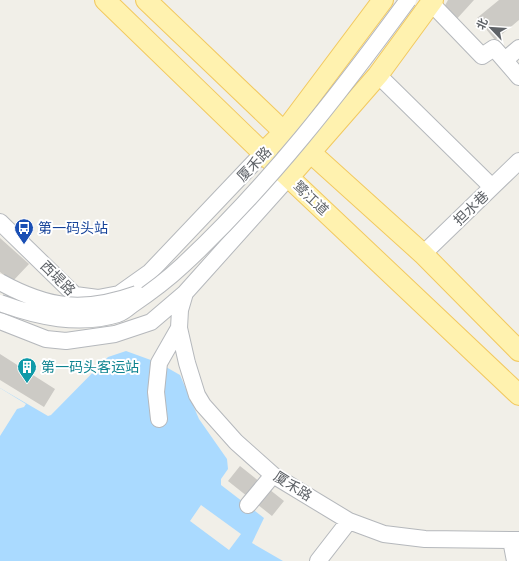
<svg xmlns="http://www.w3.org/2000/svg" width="519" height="561" font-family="Barlow,'Noto Sans SC',sans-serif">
<rect width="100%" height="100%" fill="#f1efe8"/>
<path fill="#aadaff" d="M126,351L159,363L180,375L199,419L227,459L228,469L221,479V485L264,518L252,543L283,561H0V388L48,416L51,415L108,357Z"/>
<path fill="#f1efe8" d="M0,388L26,404L24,407L17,409L0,436Z
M201,505L241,534L229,550L190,521Z"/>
<path fill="#cccac5" d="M448,0H474L454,22L443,9Z
M499,0H519V20L495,40L477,18Z
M0,238L29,264L12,282L0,272Z
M0,354L55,389L44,407L0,380Z
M240,466L284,501L272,516L228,481Z"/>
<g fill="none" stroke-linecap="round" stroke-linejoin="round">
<g stroke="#b5b8bc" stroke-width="18">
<path id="minor" d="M431,3L482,56L494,48L519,77
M505,60L519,48
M378,75L492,187
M0,222L82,302
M423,254L519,161
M185,293L180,310L179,328L187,363L197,395L203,405L236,442L273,475L349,521L384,534L425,539L519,540
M75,295L98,298L119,294L150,272L263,153
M0,321L46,339L66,341L115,334L151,322L185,293L289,177
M159,419L156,392L159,363L179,328
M248,505L273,475
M511,540L515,561
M318,561L349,521"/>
</g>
<g stroke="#f2c960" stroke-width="22">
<path id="major" d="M105,0L263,153L519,395
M146,0L284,132L310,152L423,254L519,351
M263,153L284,132L383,0
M289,177L378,75L433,0"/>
</g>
<use href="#minor" stroke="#fff" stroke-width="16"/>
<use href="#major" stroke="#fff2af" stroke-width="20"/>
<g stroke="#b5b8bc" stroke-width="18" stroke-linecap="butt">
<path id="minor-bridge" d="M0,282C49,309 84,313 137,294
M0,303C38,317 79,326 118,314C124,312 129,307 133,304C151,292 168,279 183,265C269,185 339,94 408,0"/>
</g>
<use href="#minor-bridge" stroke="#fff" stroke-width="16"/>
</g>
<defs>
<g id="bus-pin" transform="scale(1)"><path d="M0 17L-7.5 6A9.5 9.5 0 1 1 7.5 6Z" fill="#1a4fb4" stroke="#fff"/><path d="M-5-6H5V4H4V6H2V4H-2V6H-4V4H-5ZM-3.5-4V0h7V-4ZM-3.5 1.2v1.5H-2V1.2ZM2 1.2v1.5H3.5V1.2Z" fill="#fff"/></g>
<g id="building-pin" transform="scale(1)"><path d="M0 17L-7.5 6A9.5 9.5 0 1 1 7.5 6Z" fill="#0f9aa8" stroke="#fff"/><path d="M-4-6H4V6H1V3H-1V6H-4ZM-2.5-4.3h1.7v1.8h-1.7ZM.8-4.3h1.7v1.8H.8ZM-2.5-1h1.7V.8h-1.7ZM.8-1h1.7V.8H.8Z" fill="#fff"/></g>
</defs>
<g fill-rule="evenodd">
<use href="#bus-pin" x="24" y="228"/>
<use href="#building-pin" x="27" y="367"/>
</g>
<g text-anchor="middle" stroke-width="4" stroke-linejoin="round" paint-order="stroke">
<g font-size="14" fill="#5f6368" stroke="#fff">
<text transform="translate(254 164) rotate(-46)" y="5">厦禾路</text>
<text transform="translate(311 198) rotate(43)" y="5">鹭江道</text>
<text transform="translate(471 208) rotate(-44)" y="5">担水巷</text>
<text transform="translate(58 278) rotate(45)" y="5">西堤路</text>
<text transform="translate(293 486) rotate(32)" y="5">厦禾路</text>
</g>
<g font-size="14" fill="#164399" stroke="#fff" text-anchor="start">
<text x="38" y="233">第一码头站</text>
</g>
<g font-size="14" fill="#0d838f" stroke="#fff" text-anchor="start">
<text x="41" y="372">第一码头客运站</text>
</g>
</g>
<g transform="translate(491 28) rotate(295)" stroke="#ffffff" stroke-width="3" paint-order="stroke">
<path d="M0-3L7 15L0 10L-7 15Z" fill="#5f6368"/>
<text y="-6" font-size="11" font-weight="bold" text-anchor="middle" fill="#5f6368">北</text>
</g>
</svg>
